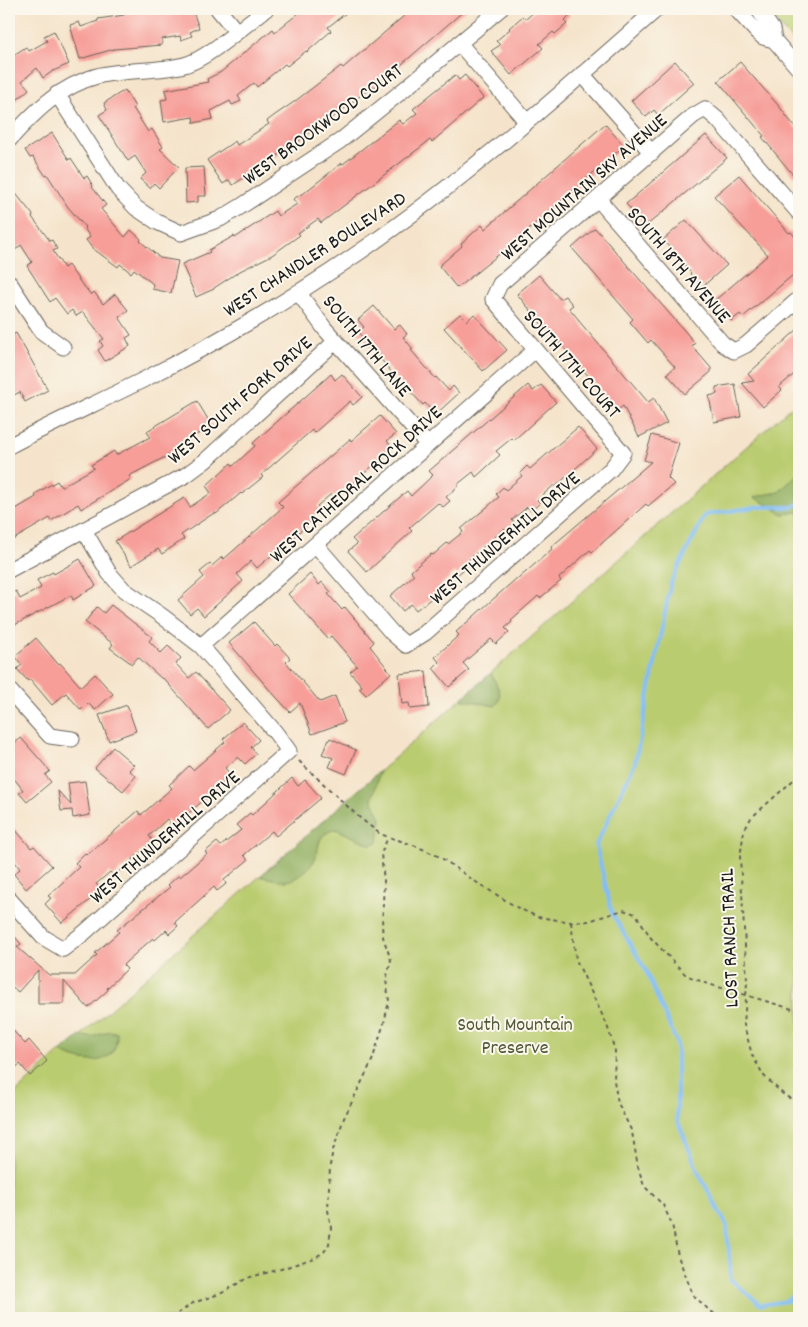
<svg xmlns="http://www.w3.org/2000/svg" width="808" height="1327" font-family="Dekko,sans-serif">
<rect width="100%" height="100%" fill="#fbf7ec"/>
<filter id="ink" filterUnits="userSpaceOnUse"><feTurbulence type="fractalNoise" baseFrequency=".02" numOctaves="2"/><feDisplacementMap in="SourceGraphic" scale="10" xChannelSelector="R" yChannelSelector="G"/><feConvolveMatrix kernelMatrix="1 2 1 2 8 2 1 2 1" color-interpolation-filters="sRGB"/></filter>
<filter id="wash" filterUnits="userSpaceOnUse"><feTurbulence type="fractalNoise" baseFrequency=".0096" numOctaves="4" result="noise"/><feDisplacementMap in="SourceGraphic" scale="20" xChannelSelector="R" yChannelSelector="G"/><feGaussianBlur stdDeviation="1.12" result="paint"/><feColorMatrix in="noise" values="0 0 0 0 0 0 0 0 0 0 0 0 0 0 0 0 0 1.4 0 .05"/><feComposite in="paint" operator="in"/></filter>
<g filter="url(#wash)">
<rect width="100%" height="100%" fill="#f5e4cb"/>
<path fill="#bacc6f" stroke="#6b7446" d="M765,9H799V48Z
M799,400V1318H9V1099L60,1052L63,1053L82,1036H80L260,876L264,877L378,776L380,771L461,699L465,700L492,676L491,673Z"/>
<path fill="#93b062" stroke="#58663f" d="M799,473V512L783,514L754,497L779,492Z
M491,673C495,683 506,697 495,706L461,699Z
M380,771L372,799L381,818L378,842L371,845L336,829C316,835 321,843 315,859C311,868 294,882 284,881C276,880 268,878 260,876Z
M110,1031L117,1033C118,1069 83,1064 60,1052L80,1036L92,1037Z"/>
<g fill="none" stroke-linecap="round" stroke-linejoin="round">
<path stroke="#81bdf4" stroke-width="4" d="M799,504L792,507H756L705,515L671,582L635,763L596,845L612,913L645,969L677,1043V1119L698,1172L727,1226L731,1280L761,1305L787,1301L799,1290"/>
</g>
<g id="blocks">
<path fill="#f79e99" d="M166,9H192L199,28L190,32L192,36L181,40L180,36L162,39V45L114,49L80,59L70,25L79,22L81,27L98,21V19L124,15L123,13Z
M304,9H351L328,27L331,31L307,52L306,51L287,66L285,64L257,87L254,83L238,96L241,101L232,105L230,101L211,111L213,119L194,123L193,117L164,122L161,100L167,99L165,90L208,82L207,79L221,72L273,29L275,32Z
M412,9H466L374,88L373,86L315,131L313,129L295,144L233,185L229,180L223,184L207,160L235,141L237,145L269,124L267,121L275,115L294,102L341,66L343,68Z
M537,9H565L570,15L564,21L567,24L555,34L553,32L539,44L543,48L511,75L491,51L500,45L496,41L510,29L509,28L523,16L526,19Z
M54,31L69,64L53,71L43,78L37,68L22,81L29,89L9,107V58L26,47L29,51L47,41L44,36Z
M675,61L694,83L658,115L654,110L646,117L631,101Z
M740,62L778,105L799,132V172L794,176L762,137L764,136L718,81Z
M455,75L459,80L465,75L483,98L432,142L430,140L321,223L318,219L298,233L300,235L272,255L240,271L214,288V289L196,297L182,264L210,252L209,250L234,236L235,238L275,211L278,216L297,204L293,199L305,192L342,163L343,164L399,120L403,124L417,113L413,109Z
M125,90L135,107L133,108L148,132L152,129L163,147L160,149L179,167L159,188L154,183L150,188L140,179L146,173L135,156L128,161L99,115L107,110L104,103Z
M605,124L624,146L507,248L457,288L439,266L462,246L461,244L482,225L485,229Z
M52,133L69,160L71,158L84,178L87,176L93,186L92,187L106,205L101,209L125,237L131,230L141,239L140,241L160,258L178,261L171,293L152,289L153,284L134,269L131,273L120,264L118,267L92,248L86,240L90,237L84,228L85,227L68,207L47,174L45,175L33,157L30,158L25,150Z
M706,135L727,158L646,226L626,204Z
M204,167L206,196H198V202L186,203L185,168Z
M739,175L789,233L791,232L799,242V270L743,317L740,314L731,321L714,301L768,255L714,196Z
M9,185L33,215L32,217L50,241L52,240L57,249L53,251L64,268L68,265L83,286H84L91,295L94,292L103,304L115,294L128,310L119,317L131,335L126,338L130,346L105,361L98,350L103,346L100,341L104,339L83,312L76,316L72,310L67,314L55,298L50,302L27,266L32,262L21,245L14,251L9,244V241L14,237L9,231Z
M686,220L727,265L702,287L690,274L691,273L663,240Z
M595,228L695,343L692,346L711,368V372L685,394L667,374L675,367L651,340L648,343L630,322L633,319L572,248Z
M539,275L560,299L565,296L573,305L569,308L579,320H578L648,402L654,398L667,423L639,437L623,406L618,410L550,332L549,333L517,294Z
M374,306L394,329L400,325L407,334L403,337L413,349L411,350L435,378L436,377L449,391L453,386L459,393L435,415L425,403L423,405L405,386L404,387L358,332L364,327L358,320Z
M460,314L467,321L474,314L507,350L483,371L444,328Z
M799,328V370L779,387L782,390L763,407L742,383L754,381L748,374Z
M16,333L48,390L25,402L20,392L14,395L9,386V337Z
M331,374L335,380L342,374L362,397L353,405L350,401L314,433L312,430L261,475L263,477L242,494L241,493L216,514L214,513L181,535L184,539L162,554L158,549L131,566L115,541L184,498L190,507L211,493L206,486L231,463L233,466L255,446L253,443Z
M735,384L741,417L714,422L709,396L717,394L716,387Z
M528,385L533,391L541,385L556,402L514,440L512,438L496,451L500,455L476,477L473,472L458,484L459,485L446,497L450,501L443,507L438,503L409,528L412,531L367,572L348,551L357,544L352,539L407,491L411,496L433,475L429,471Z
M197,401L212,426L183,442L187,448L172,457L171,454L129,476L131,479L81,509L78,504L51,521L50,518L9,542V513L36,497L35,494L57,481L61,487L94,468L91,465L114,451L116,455L150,437L147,431Z
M380,416L396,434L387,441L393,448L335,499L331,494L317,506L320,509L310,518L312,521L257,568L251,561L237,574L243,581L204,616L197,608L190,614L178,600L204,577L200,572L210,564L212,566L222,557L224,559L283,507L278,502L350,439L351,441Z
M578,427L597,449L555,487L554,485L537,500L540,503L531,511L527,507L512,520L515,525L507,532L504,529L467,561L470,564L457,575L455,572L440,586L442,589L433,597L416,610L411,604L403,611L390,596L414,575L411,571L431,554L433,555L447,543L448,544L463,532L461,529L499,497L496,494L503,487L506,490L522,476L520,473L527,466L530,469Z
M652,435L679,443L668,478L674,484L648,506L646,504L592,552L590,550L559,578L561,581L540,598L538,596L511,620L512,622L505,628L509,632L496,644L491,639L463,663L469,670L449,687L433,668L439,662L435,657L459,635L456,632L517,578L518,579L552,549L551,547L564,536L651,462L644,460Z
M80,559L96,586L73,600L71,595L9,628V595L16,591L20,599L41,588L37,580L53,572L54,574Z
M310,574L319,585L322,582L331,592L328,594L342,610L345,607L374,642L370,646L391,673L366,695L359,688L362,686L350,672L357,666L331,636L328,639L288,594Z
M111,605L152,637L149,641L161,653L168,646L181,658L176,664L189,678L196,672L230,710L208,729L163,678L162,679L138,657L132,664L110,648L113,644L85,622L97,607L104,613Z
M254,622L275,646L277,644L290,658L286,662L320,702L335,696L345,722L312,734L300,703L290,712L268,688L229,643Z
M36,638L58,664L60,663L81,687L95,674L113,694L95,710L88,703L81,710L66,693L52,705L30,679L28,681L17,669L22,665L15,656Z
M426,671L429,707L410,709L409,703L402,704L399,674Z
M127,705L136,731L109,741L99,715Z
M243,722L259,740L251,747L256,754L245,764L238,757L225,768L231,776L173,827L167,819L149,836L153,841L114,876L110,872L96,884L102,890L62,923L45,904L51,898L48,896L79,867L75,863L85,853L87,855L138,811L141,815L172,788L169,785L189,766L193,770L225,742L223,739Z
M9,737L14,744L21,738L50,771L45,775L51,782L27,802L19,793L23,790L9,772Z
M330,738L356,750L346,774L329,767L333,758L322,754Z
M113,747L134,765L129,770L136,776L123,791L95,768Z
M292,778L298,786L305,780L321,798L276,836L272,831L244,855L248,860L224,880L226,884L217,891L214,887L175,922L178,926L169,934L166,930L155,940L153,938L126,962L123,965L127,969L107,988L108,990L88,1008L64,981V1004H38V970L18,992L9,984V930L21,944L17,947L49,975H75L97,955L95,953L119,932L117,930L170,887L168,885L178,876L180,877L207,854L205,852L217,842L221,846L241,830L236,825L250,813L252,815Z
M85,781L90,815L73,818L72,810L61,811L58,791L71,805L68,783Z
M9,822L31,848L34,846L52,866L26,889L14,874L20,869L9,853Z
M9,1026L25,1044L29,1040L47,1061L30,1076L20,1064L14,1069L9,1062Z"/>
</g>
</g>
<g filter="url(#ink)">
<use href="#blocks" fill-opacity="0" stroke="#686259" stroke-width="1"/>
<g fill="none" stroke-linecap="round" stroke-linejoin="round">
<g stroke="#686259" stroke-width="17">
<path id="minor" d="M218,9L236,31
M736,9L757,32L763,37L774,40L799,69
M758,9L772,29L774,40
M459,43L527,122
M582,74L652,153
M57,94L118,189L136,208L157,222L181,233L220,219L240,207L340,141L407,87L500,9
M9,140C34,112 60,86 97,76C123,69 157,72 184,65C206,60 246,24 266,9
M599,200L723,344L734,351L746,345L799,299
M9,282L41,331L63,347
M298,292L325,329L428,445
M9,446C53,423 99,402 143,380C218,342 295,297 364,249C468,177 562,92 657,9
M316,545L392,633L406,645L425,633L611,469L623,453L493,299L500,284L693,116L705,109L717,119L799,213
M9,570L186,475L205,461L336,341
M201,646L535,350
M9,690L50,736L72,739
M9,899L43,937L63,949L84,933L289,751L275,732L201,646L162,616L124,590L109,573L84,530"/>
</g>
<path stroke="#686259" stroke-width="2" stroke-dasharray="4 4" stroke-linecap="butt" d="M299,761L360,818L380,834L416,846L440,857L476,882L518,908L538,917L571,922L589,921L623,910L636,914L651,938L686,975L705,983L799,1011
M799,775L751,818L744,831L740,857L747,982L744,1025L752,1055L764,1076L785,1096L799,1102
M571,922L576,960L607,1025L615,1051L614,1081L618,1103L632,1132L638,1167L644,1186L663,1205L672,1224L678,1256L693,1295L710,1311L722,1318
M171,1318L193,1303L222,1293L247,1278L281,1269L314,1258L324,1252L329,1244L331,1228L328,1210L330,1165L333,1150L344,1118L372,1061L384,1023L389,1001L386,980L391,960L383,937L382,926L384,881L381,854L388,837"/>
<use href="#minor" stroke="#fff" stroke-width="15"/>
</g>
</g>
<g text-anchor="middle" stroke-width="4" stroke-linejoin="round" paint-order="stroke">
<g font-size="20" fill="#1c1c1c" stroke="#fbf7ec">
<text transform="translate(322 123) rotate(-36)" y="7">WEST BROOKWOOD COURT</text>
<text transform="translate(583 186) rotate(-41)" y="7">WEST MOUNTAIN SKY AVENUE</text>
<text transform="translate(314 253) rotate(-33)" y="7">WEST CHANDLER BOULEVARD</text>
<text transform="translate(680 264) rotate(49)" y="7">SOUTH 18TH AVENUE</text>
<text transform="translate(368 345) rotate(50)" y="7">SOUTH 17TH LANE</text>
<text transform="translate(573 363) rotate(49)" y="7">SOUTH 17TH COURT</text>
<text transform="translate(239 399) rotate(-41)" y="7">WEST SOUTH FORK DRIVE</text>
<text transform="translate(355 483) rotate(-42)" y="7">WEST CATHEDRAL ROCK DRIVE</text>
<text transform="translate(504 537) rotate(-41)" y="7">WEST THUNDERHILL DRIVE</text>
<text transform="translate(164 836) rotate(-41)" y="7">WEST THUNDERHILL DRIVE</text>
<text transform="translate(728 938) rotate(-92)" y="7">LOST RANCH TRAIL</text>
</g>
<g font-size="20" fill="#535a39" stroke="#fbf7ec">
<text x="515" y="1030">South Mountain<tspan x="515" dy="23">Preserve</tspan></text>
</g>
</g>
<rect width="808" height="1327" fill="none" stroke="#fbf7ec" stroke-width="30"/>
</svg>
